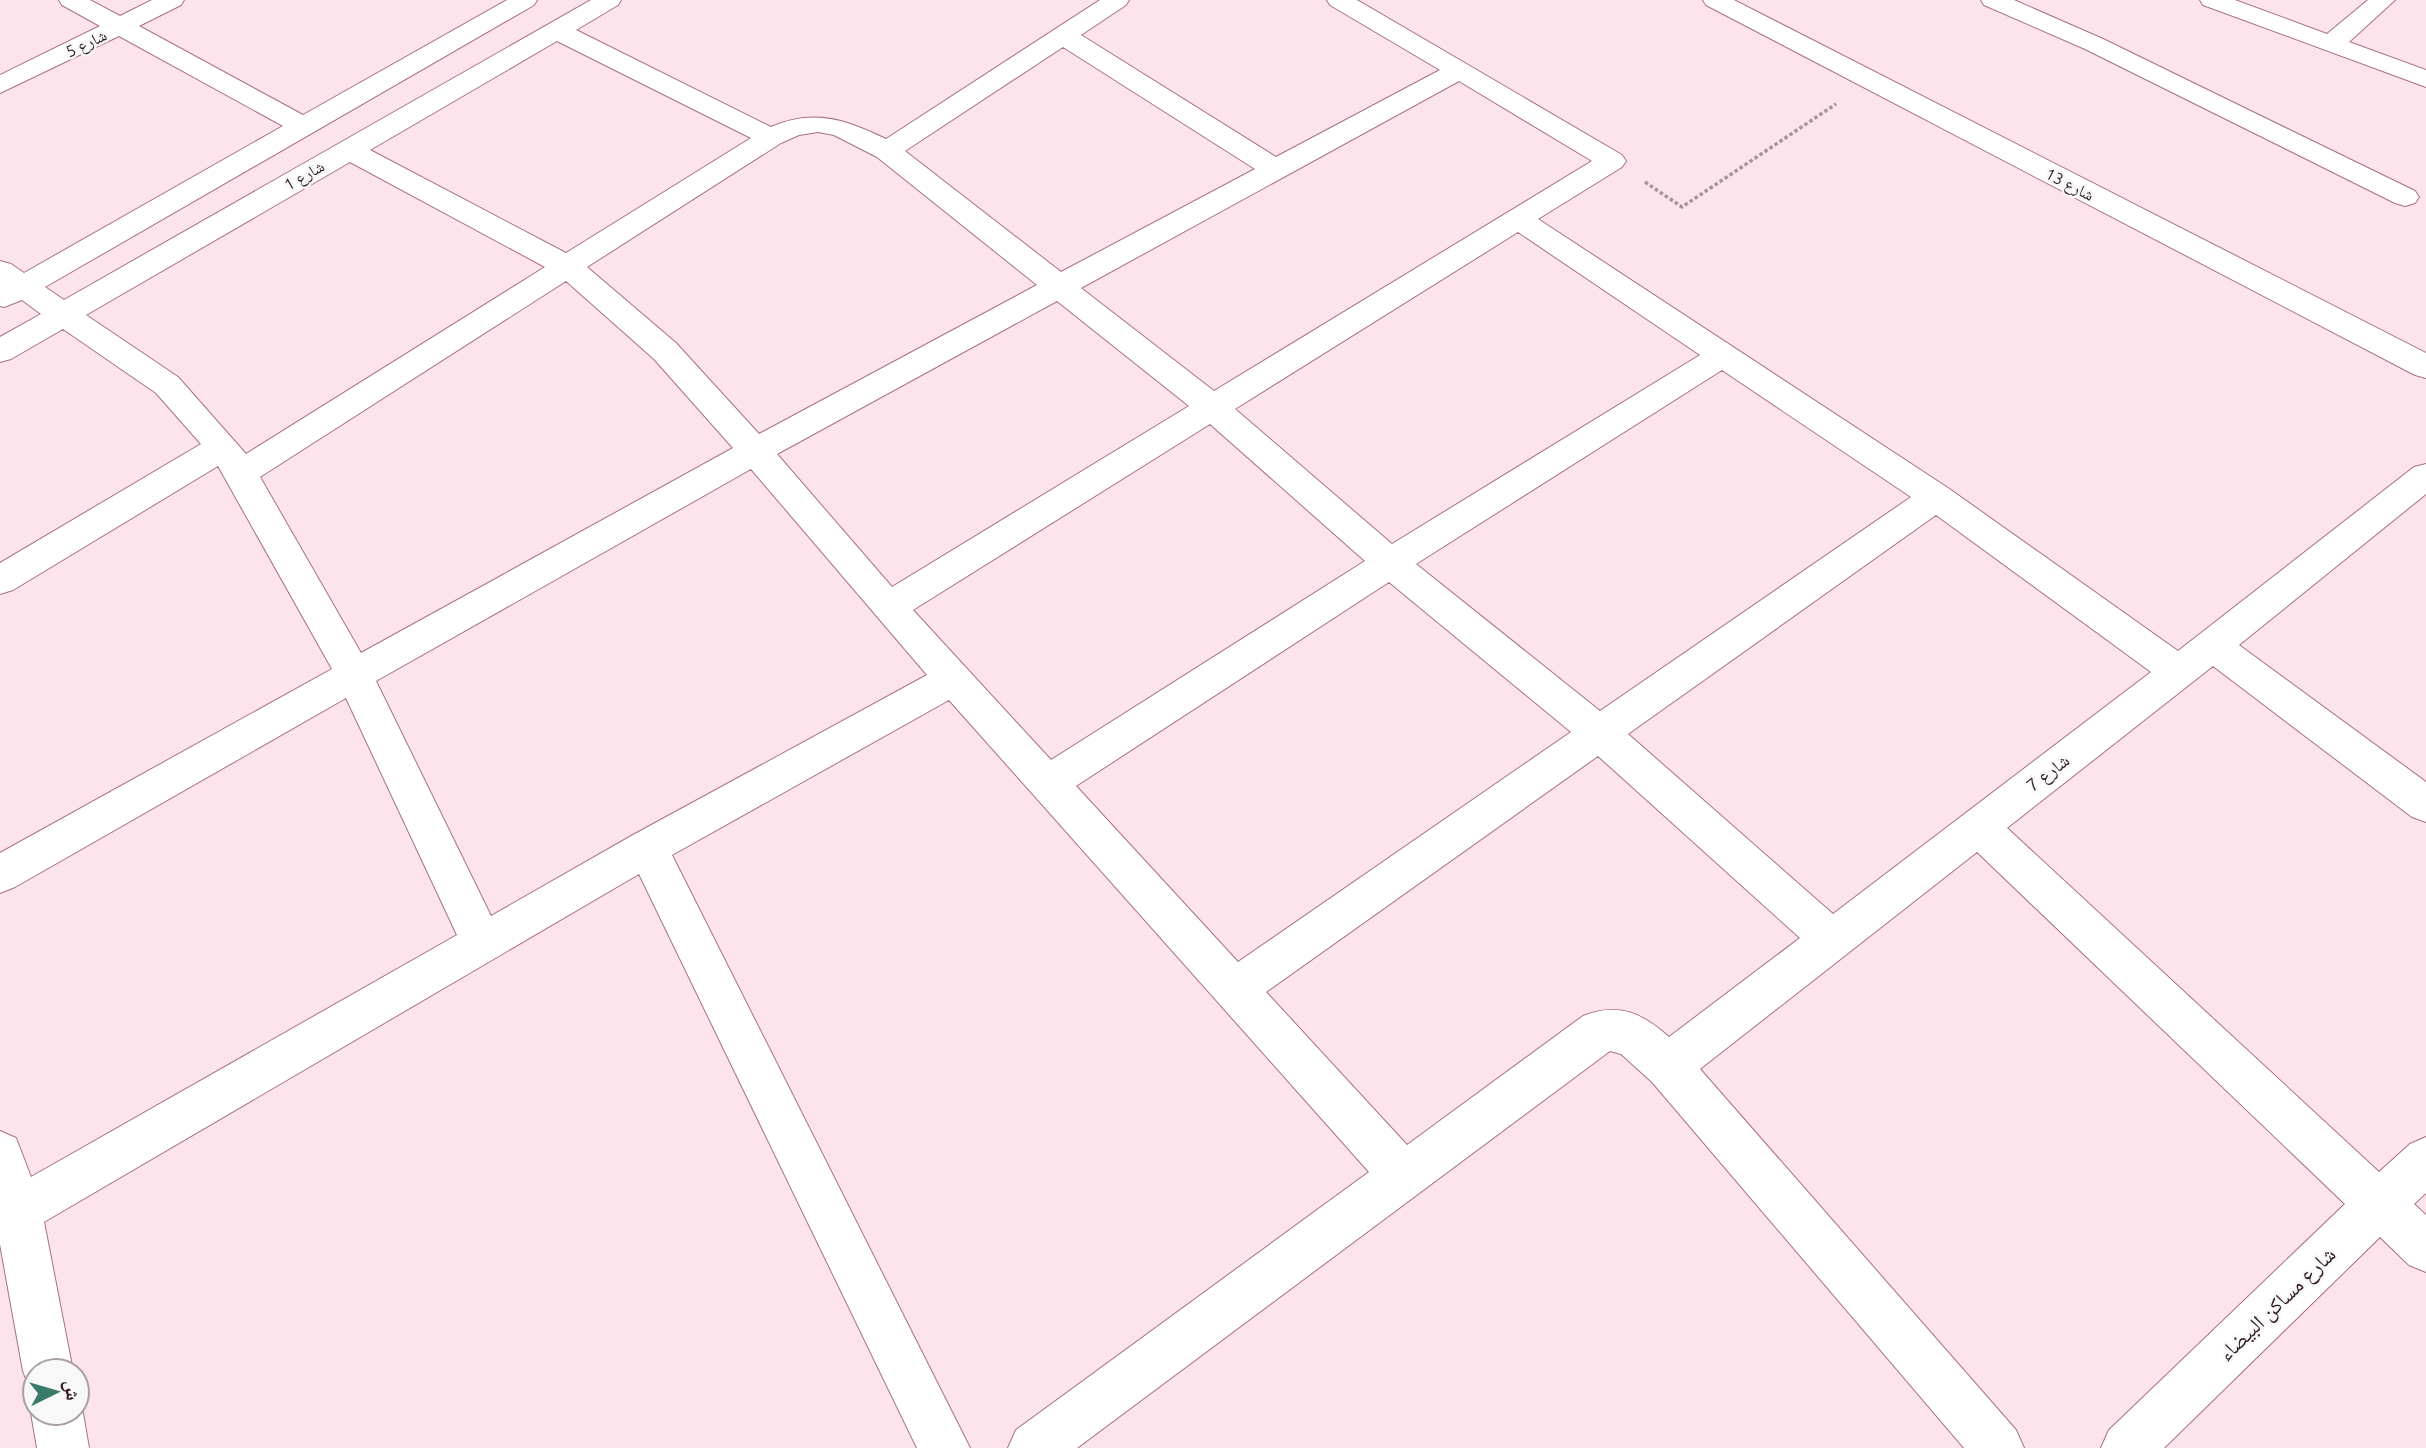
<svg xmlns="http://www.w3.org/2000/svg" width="2426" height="1448" font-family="Ubuntu,'Noto Naskh Arabic',sans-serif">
<rect width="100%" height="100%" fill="#fde3ec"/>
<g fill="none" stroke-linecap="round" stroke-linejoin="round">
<g stroke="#a87085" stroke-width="2">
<path id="minor" d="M59,0H90L120,16L152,0H184L181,5L139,26L303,115L507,0H537L534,5L45,287L64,300L591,0H621L618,5L576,30L771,127C814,108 847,120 886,139L1100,0H1129L1126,5L1081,35L1276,157L1440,70L1330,5L1327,0H1357L1622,155L1626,161L1622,167L1538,219L1948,488L2178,651L2414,467L2426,464V494L2239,645L2426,782V822L2412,817L2213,666L2007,828L2379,1172L2410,1144L2426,1137V1193L2414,1204L2426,1215V1272L2409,1265L2380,1237L2164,1448H2101L2109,1430L2345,1204L1977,852L1700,1069L2016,1430L2024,1448H1964L1652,1082L1621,1054L1610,1051L1077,1448H1008L1016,1430L1369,1172L949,700L672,855L970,1448H917L639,874L44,1222L73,1371H35V1391L30,1389L23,1371L0,1244V1131L16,1138L31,1177L457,935L346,698L15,887L0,893V853L332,669L218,466L13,590L0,594V563L201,444L156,393L63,329L11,359L0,362V337L41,314L22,300L4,307L0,306V261L11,264L24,273L283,126L119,36L0,93V75L100,26L62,5ZM557,41L751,138L566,253L370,150ZM1063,47L1255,169L1061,272L905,151ZM1459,81L1592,161L1214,391L1081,288ZM818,132L834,135L877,157L1037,285L759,434L676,343L587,267L781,143L799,135ZM350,162L545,267L246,454L178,377L86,315ZM1518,232L1700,355L1392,544L1235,409ZM566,281L654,359L733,448L361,653L260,477ZM1057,301L1189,406L892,587L777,454ZM1722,370L1911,497L1600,711L1416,564ZM1210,424L1365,561L1051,760L913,610ZM751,469L927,675L633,835L491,916L376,681ZM1936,515L2151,672L1833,914L1628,734ZM1389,582L1571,732L1238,962L1076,786ZM1598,756L1800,938L1669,1037C1642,1013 1618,1002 1583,1016L1407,1145L1266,992Z
M1703,0H1734L2426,353V378L2415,375L1706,5Z
M1981,0H2014L2103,39L2415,191L2419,197L2415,203L2405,206L2395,203L2085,49L1984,5Z
M2200,0H2235L2327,34L2368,0H2395L2349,42L2426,70V87L2203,5Z
M77,1399L83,1413L89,1448H37L31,1413L35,1404V1413H77Z"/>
</g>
<path stroke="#ab929b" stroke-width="3.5" stroke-dasharray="3.5 2.5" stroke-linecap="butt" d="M1645,182L1682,207L1836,104"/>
<use href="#minor" fill="#fff" fill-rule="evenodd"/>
</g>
<g text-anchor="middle" stroke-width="5" stroke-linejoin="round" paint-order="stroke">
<g font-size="16" fill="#301922" stroke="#f8f8f8">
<text transform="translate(86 43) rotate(-26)" y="6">شارع 5</text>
<text transform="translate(304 175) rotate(-30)" y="6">شارع 1</text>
<text transform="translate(2070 184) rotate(27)" y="6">شارع 13</text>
</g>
<g font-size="18" fill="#301922" stroke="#f8f8f8">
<text transform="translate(2048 773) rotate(-38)" y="6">شارع 7</text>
</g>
<g font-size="21" fill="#301922" stroke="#f8f8f8">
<text transform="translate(2277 1304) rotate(-44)" y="7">شارع مساكن البيضاء</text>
</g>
</g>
<g transform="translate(56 1392) rotate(85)"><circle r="33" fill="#f8f8f8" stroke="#a89fa2" stroke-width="2"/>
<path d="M0-5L12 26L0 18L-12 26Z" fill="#397a6a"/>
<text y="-10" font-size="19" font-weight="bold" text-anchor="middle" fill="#301922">ش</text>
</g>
</svg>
